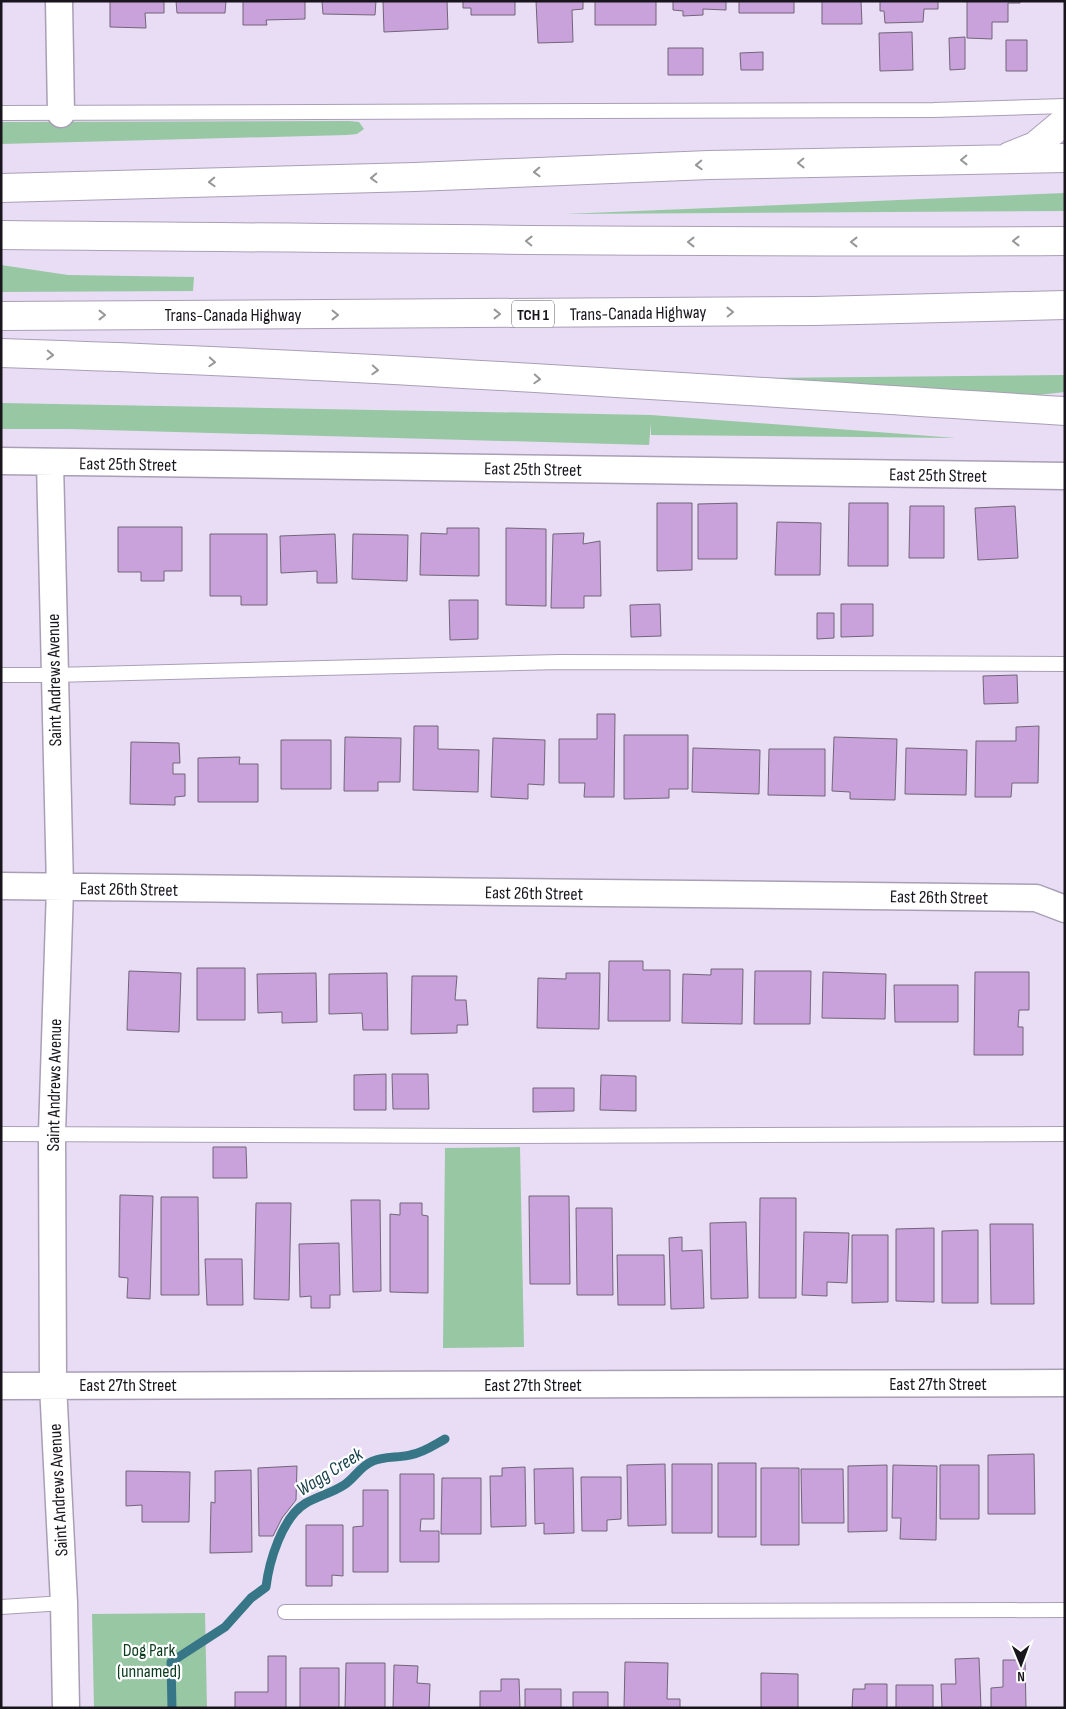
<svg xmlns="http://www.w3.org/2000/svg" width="1066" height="1709" font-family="'Sofia Sans Condensed',sans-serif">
<rect width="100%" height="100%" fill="#e8ddf4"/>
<path fill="#98c7a4" d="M349,121L359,122L364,129L357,134L347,135L1,144V122Z
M1065,193V211L565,214Z
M1,265L68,275L194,277L193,291L1,292Z
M1065,375V392L994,400L653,379Z
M1,403L651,415L956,438L651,435V423L649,445L68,429H1Z
M520,1147L524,1347L443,1348L445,1148Z
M205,1613L207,1708H94L92,1614Z"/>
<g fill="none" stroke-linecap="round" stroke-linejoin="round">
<path stroke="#377686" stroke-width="9" d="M172,1708L171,1662L225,1627L251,1598L266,1587C269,1562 282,1517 306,1503C318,1496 332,1493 344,1485C355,1478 360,1466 373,1461C384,1456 398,1458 410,1455C423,1453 434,1445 445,1439"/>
</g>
<path fill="#c9a2db" stroke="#726578" d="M110,1H164V13H145L146,28L110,27Z
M176,1H226L225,13H177Z
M243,1H305V19L266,20L267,25H243Z
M322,1H376L375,15L323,14Z
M383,1H447L448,29L384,32Z
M463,1H515V15H471V8H463Z
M536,1H583V9L572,10L573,42L538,43Z
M595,1H656V25H595Z
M673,1H726V10L703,9V15L683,16V11L673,10Z
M739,1H794V13H739Z
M822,1H861L862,24H822Z
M880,1H938V9H924L923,22L885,23L884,11H880Z
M967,1H1020V3H1008V22H992V39L967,38Z
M912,32L913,70L880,71L879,33Z
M965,37V69L950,70L949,38Z
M1006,40H1027V71H1006Z
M668,48H703V75H668Z
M763,52V70H741L740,53Z
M657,503H692V570L657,571Z
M737,503V559H698V504Z
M849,503H888V566H848Z
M910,506H944V558H909Z
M1015,506L1018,558L978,560L975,508Z
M777,522L821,523L820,575H775Z
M118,527H182V571H164V581H141V572H118Z
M447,528H479V576L420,575L421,533L447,534Z
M506,528L546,529V606L506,605Z
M584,533L583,544L600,541L601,596H584V608H551L553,534Z
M210,534H267V605H241V596H210Z
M335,534L337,583H317V571L281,573L280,536Z
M353,534L408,535L407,581L352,579Z
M449,600H478V639L450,640Z
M660,604L661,636L631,637L630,605Z
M841,604H873V636L841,637Z
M817,613H834V638L817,639Z
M1017,675L1018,703L984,704L983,676Z
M597,714H615L614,797H584L585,783H559V739H597Z
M414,726H438V749L479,750L478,792L413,790Z
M1039,726L1038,783H1012L1011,797H975L976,741H1016V727Z
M624,735H688V789H669V798L624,799Z
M345,737L401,738L400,782H378V791H344Z
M834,737L897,739L895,800L850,799V792L832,791Z
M493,738L545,740L544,785L528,784V799L491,797Z
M281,740H331V789H281Z
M131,742L179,743L180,763H173V774H185V796L175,797V805L130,804Z
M693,748L760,750L759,794L692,792Z
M906,748L967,750L966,795L905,794Z
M769,749H825V796L768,795Z
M240,757L239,764H258V802H198V758Z
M609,961H643V970H670V1021H608Z
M197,968H245V1020H197Z
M711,969H743L742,1024L682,1023L683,974L711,975Z
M129,971L181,973L179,1032L127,1030Z
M755,971H811L810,1024H754Z
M823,972L886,974L885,1019L822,1018Z
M975,972H1029V1010H1019L1018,1027H1023V1055H974Z
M316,973L317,1022L282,1023V1012L258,1013L257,974Z
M387,973L388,1030H363L362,1013L329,1014V974Z
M566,973H600L599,1029L537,1028L538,978L566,979Z
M412,976H457L455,1000H466L468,1025H457V1033L411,1034Z
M894,985H958V1022H895Z
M386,1074V1110H354V1075Z
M392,1074H428L429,1109H393Z
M601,1075L636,1076V1111L600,1110Z
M533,1088H574V1111L533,1112Z
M213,1147H246L247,1178H213Z
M120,1195L153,1196L150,1299L127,1298L128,1278L119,1277Z
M529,1196H569L570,1284H530Z
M161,1197H198L199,1295H161Z
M760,1198H796V1298H759Z
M351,1200H380L381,1291L353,1292Z
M256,1203H291L289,1300L254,1299Z
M400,1203H422V1215L428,1216V1293L390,1292V1214L400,1215Z
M576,1208H612L613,1295H577Z
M746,1222L748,1298L711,1299L710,1223Z
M990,1224H1033L1034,1304H991Z
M934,1228V1302L896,1301V1229Z
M978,1230V1303H942V1231Z
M804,1232L849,1233L847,1283L827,1282V1296L802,1295Z
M852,1235H888V1302L852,1303Z
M682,1237V1251L702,1250L704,1308L671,1309L669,1238Z
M339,1243L340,1295H330V1308H311V1296L300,1297L299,1244Z
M617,1255H664L665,1305H618Z
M205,1259H242L243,1305H207Z
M1034,1454L1035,1514H988V1455Z
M718,1463H756V1537H718Z
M665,1464L666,1525L628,1526L627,1465Z
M672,1464H712V1533H672Z
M887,1465V1531L848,1532V1466Z
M893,1465L937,1466L936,1540L900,1539L901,1518H892Z
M940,1465H979V1519H940Z
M297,1466L296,1500L282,1518L273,1536H259L258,1468Z
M525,1467L526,1526L491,1527L490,1476H502V1468Z
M573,1468L574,1533L544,1534V1523L535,1524L534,1469Z
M761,1468H799V1545H761Z
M801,1469H843L844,1523H802Z
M251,1470L252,1552L210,1553L211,1502L215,1503V1471Z
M126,1471L190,1472L189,1522H142V1505L126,1506Z
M400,1474H434V1519H421L420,1531H439V1562H400Z
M581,1477H621V1519L607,1520V1531H582Z
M442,1478H481V1534H441Z
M363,1490H388V1572H353V1527L363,1526Z
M306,1525H343V1576L332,1575V1586H306Z
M268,1656H286V1708H235V1692H268Z
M979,1658L981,1708H942L941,1684H956L955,1659Z
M1003,1660H1025L1026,1708H991V1688L1003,1687Z
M625,1662L668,1663L667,1699H680V1708H624Z
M346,1663H385V1708H345Z
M394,1665L418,1666L417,1683L430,1684L429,1708H393Z
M300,1668H339V1708H300Z
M761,1673L798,1674V1708H761Z
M501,1679H519L520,1708H480V1691H501Z
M865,1684H887V1708H852L853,1689H865Z
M896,1685H933V1708H896Z
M525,1689H561V1708H525Z
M573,1692H608V1708H573Z"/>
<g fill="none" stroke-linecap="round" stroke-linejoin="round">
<g stroke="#a99fb5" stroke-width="16">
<path id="lane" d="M1,113L934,110L1065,106
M1,675H54L560,662L1065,664
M1,1134L480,1136L1065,1134
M1,1607L64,1603
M285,1612L1065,1610"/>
</g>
<g stroke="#a99fb5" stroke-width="29">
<path id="street" d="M59,1L61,114
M1,461L1065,476
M50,462L60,888L52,1133L53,1385L64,1603L66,1708
M1,886L1036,898L1065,909
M1,1386L1065,1383"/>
</g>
<g stroke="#a99fb5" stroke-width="30">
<path id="highway" d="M1010,156L1035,146L1065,121
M1,188L415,177L709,165L1065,158
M1,235C356,238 710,243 1065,241
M1,316L815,311L1065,305
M1,353C356,364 710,389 1065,411"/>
</g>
<use href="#lane" stroke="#fff" stroke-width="14"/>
<use href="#street" stroke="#fff" stroke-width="26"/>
<use href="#highway" stroke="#fff" stroke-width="28"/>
</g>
<defs><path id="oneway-chevron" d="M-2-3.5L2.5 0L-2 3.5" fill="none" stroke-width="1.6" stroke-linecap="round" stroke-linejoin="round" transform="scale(1.25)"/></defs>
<g stroke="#989699">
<use href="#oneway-chevron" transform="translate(964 160) rotate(179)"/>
<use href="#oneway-chevron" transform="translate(801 163) rotate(179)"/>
<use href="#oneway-chevron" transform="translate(699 165) rotate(178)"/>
<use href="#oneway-chevron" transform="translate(537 172) rotate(178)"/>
<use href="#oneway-chevron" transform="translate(374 178) rotate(178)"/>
<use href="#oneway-chevron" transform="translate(212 182) rotate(178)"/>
<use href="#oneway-chevron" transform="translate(529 241) rotate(-179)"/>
<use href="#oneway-chevron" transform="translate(1016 241) rotate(180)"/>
<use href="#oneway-chevron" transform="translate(691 242) rotate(-180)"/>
<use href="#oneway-chevron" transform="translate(854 242) rotate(180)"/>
<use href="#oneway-chevron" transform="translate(730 312) rotate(-1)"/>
<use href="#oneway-chevron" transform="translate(497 314)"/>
<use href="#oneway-chevron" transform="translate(102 315)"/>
<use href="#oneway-chevron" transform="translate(335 315)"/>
<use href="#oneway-chevron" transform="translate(50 355) rotate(2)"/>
<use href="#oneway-chevron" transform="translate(212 362) rotate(3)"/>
<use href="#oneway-chevron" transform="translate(375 370) rotate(3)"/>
<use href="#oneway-chevron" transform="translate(537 379) rotate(3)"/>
</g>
<g text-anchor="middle" stroke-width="4.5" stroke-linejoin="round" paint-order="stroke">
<rect fill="#fff" stroke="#5e5b61" stroke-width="1" x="512" y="300.5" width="42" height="27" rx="4"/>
<g font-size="16" font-weight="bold" fill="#19151d">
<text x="533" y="320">TCH 1</text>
</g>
<g font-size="18" fill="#19151d" stroke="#fff">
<text transform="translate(638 313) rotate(-1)" y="6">Trans-Canada Highway</text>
<text x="233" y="321">Trans-Canada Highway</text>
<text transform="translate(128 464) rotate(1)" y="6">East 25th Street</text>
<text transform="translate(533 469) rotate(1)" y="6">East 25th Street</text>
<text transform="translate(938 475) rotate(1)" y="6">East 25th Street</text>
<text transform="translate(54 680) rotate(-91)" y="6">Saint Andrews Avenue</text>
<text transform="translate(129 889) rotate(1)" y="6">East 26th Street</text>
<text transform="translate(534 893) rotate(1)" y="6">East 26th Street</text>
<text transform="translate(939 897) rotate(1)" y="6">East 26th Street</text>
<text transform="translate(54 1085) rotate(-89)" y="6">Saint Andrews Avenue</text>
<text x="938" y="1390">East 27th Street</text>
<text x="128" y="1391">East 27th Street</text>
<text x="533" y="1391">East 27th Street</text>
<text transform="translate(58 1490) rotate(-93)" y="6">Saint Andrews Avenue</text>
</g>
<g font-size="18" fill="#0a3b1e" stroke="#fff">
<text x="149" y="1656">Dog Park<tspan x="149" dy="21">(unnamed)</tspan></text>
</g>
<g font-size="19" font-style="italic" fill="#1a434c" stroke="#fff">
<text transform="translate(329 1471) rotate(-32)" y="7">Wagg Creek</text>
</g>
</g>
<rect width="1066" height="1709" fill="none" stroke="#19151d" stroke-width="5"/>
<g transform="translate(1021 1664) rotate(179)" stroke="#ffffff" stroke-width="4" paint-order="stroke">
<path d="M0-4L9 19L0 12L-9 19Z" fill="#19151d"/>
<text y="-8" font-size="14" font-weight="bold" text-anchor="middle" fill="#19151d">N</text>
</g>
</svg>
